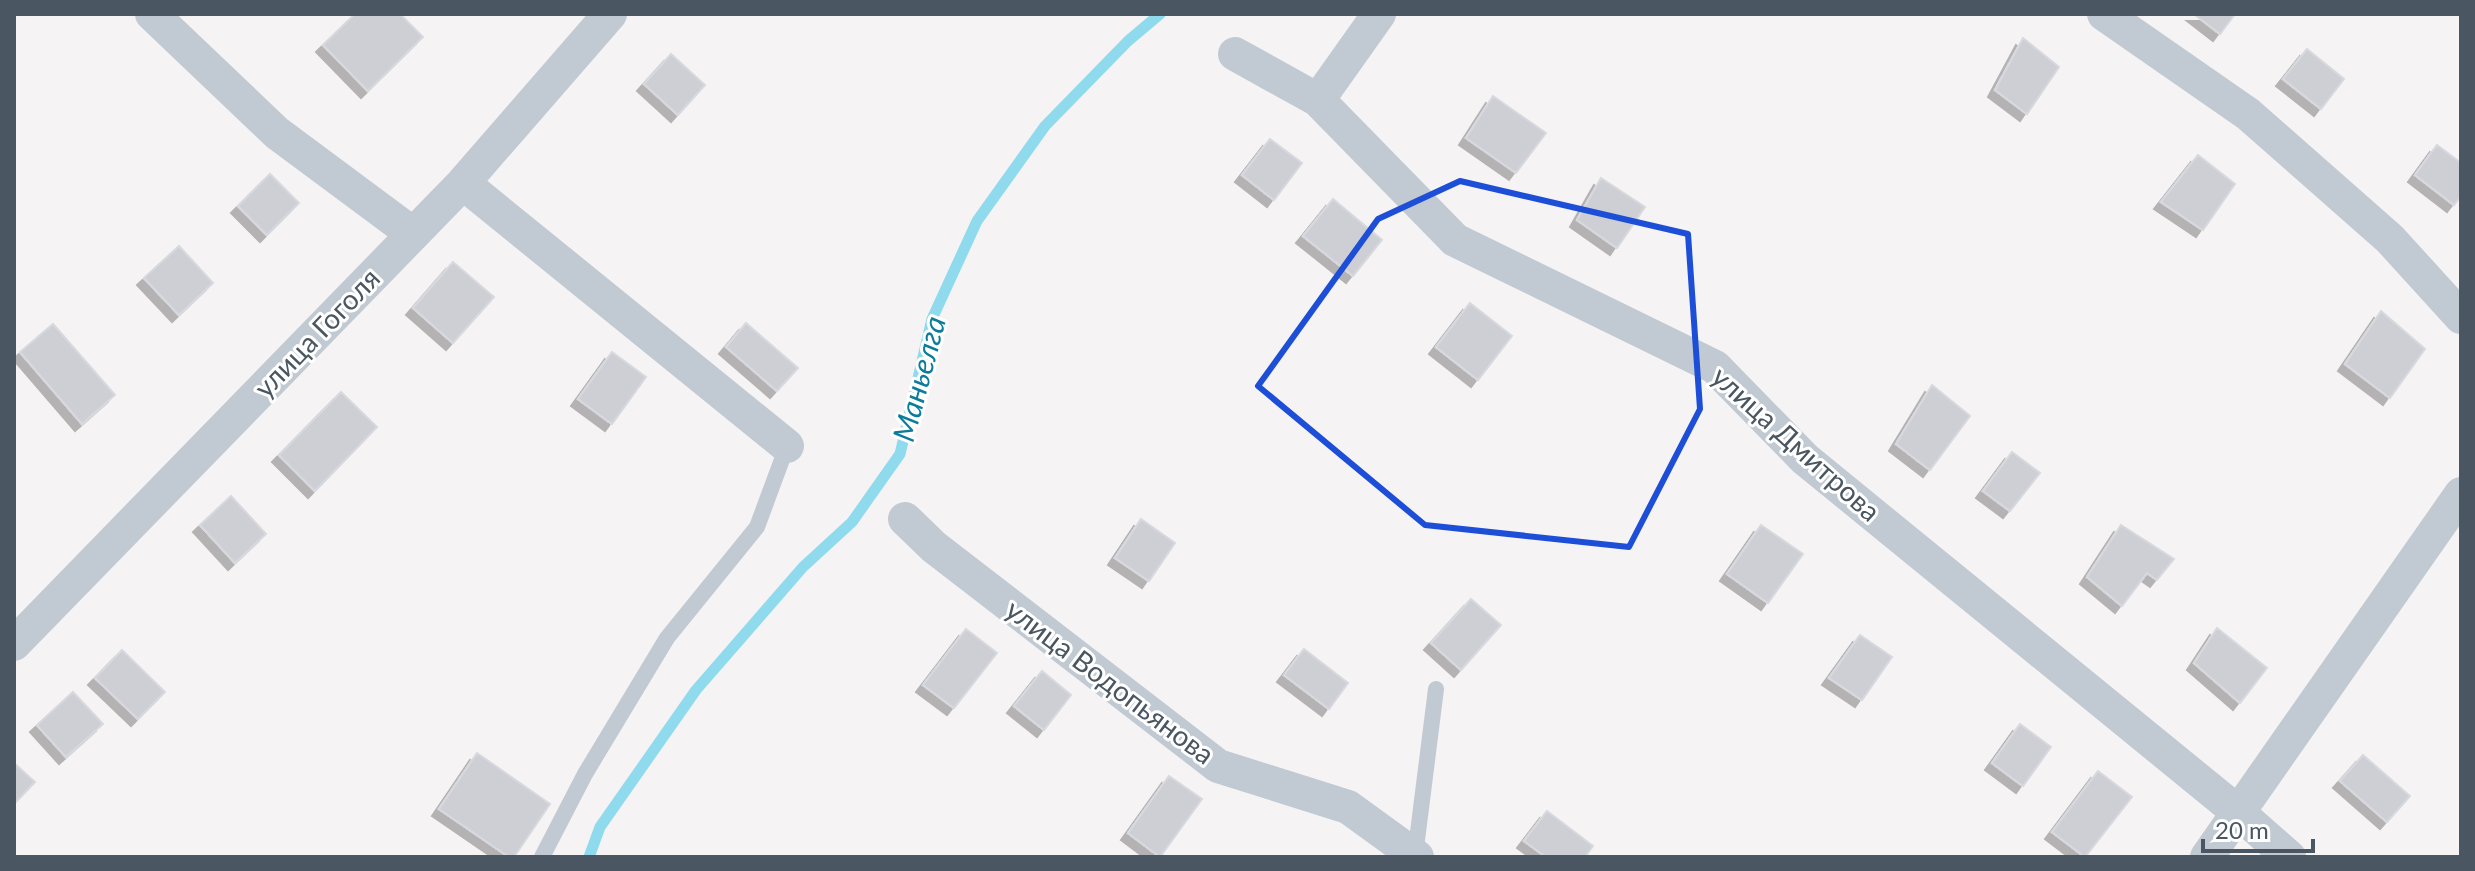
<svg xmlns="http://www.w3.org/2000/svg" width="2475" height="871" font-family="Lato,sans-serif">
<defs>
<filter id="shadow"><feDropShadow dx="-7" dy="7" stdDeviation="0" flood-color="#0004"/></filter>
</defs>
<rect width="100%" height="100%" fill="#f5f3f3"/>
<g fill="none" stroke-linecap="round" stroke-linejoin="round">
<path stroke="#90daee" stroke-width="11" d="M589,857L600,827L696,690L803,567L852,522L900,454L932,319L977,221L1045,126L1128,41L1160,14"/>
</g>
<path fill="#cdcfd5" stroke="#d7d9de" stroke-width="2" filter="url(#shadow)" d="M355,14H400L423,37L368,91L323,45Z
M2194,14H2235L2220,34Z
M2023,38L2059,67L2027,114L1995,90Z
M2307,49L2344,79L2321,109L2283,79Z
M671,54L705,85L678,115L644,84Z
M1493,96L1546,133L1516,173L1466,138Z
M1270,139L1302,163L1274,200L1242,175Z
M2437,145L2461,163V196L2454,205L2415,175Z
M2198,155L2235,184L2203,230L2161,202Z
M270,174L299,203L267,235L238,206Z
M1601,178L1645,207L1617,248L1577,220Z
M1333,199L1382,240L1353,276L1303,236Z
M179,246L213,283L179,315L144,278Z
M453,262L494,297L453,343L413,308Z
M1470,303L1512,336L1478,380L1436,347Z
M2381,311L2425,349L2390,398L2345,364Z
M746,323L798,368L777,391L726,347Z
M53,324L115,395L82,424L20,352Z
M612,352L646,377L612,424L578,399Z
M1932,385L1970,416L1930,470L1896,444Z
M341,392L377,427L315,491L279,455Z
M2012,452L2040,473L2010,511L1983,491Z
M231,496L266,534L235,563L200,525Z
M1141,519L1175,543L1149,581L1115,558Z
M1761,525L1803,554L1768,603L1727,574Z
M2121,525L2174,559L2157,580L2147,573L2122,606L2087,577Z
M1471,599L1501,625L1461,670L1431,643Z
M2217,628L2267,668L2240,703L2194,663Z
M966,629L997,653L954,708L923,685Z
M1860,635L1892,657L1862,700L1829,678Z
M1304,649L1348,683L1329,709L1284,675Z
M122,650L165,692L138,719L95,678Z
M1042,671L1071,695L1044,730L1014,706Z
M73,692L103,724L66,757L37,725Z
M2020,724L2051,747L2023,786L1992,763Z
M477,753L550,804L514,857H509L439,809Z
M2363,755L2410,796L2387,822L2340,781Z
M14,763L35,782L14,804Z
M2098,771L2132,797L2085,857L2052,832Z
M1169,776L1202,799L1160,857L1128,833Z
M1547,811L1593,846L1585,857H1546L1524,841Z"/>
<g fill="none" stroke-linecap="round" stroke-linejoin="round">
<path stroke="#c1cad2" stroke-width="16" d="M1415,856L1436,689
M542,857L585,774L667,638L757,527L787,446"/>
<path stroke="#c1cad2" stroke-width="34" d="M152,14L277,133L413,234
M2104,14L2248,114L2390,239L2461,317
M1235,54L1318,100L1455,240L1715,367L1805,459L2239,813L2289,857
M1318,100L1379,14
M463,183L787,446
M905,519L934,547L1218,766L1348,807L1417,857
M14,644L463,183L610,14
M2207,857L2461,494"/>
</g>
<path fill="none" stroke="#1d4ed8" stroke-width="6" stroke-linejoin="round" d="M1460,181L1688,234L1700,409L1629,547L1425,525L1258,386L1378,219Z"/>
<g text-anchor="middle" stroke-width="6" stroke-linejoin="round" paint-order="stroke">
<g font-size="28" fill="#4a5661" stroke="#fff">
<text transform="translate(317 333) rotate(-46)" y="10">улица Гоголя</text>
<text transform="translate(1796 444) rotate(42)" y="10">улица Дмитрова</text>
<text transform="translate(1110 682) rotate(37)" y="10">улица Водопьянова</text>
</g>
<g font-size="30" font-style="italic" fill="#0c7c9b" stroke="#fff">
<text transform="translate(920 379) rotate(-75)" y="10">Маньелга</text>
</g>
</g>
<rect width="2475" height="871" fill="none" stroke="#4a5661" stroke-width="32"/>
<path d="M2203 839v12h110v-12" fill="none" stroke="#4a5661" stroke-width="4"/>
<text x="2215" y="839" font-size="24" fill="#4a5661" stroke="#ffffff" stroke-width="6" paint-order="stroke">20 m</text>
</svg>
